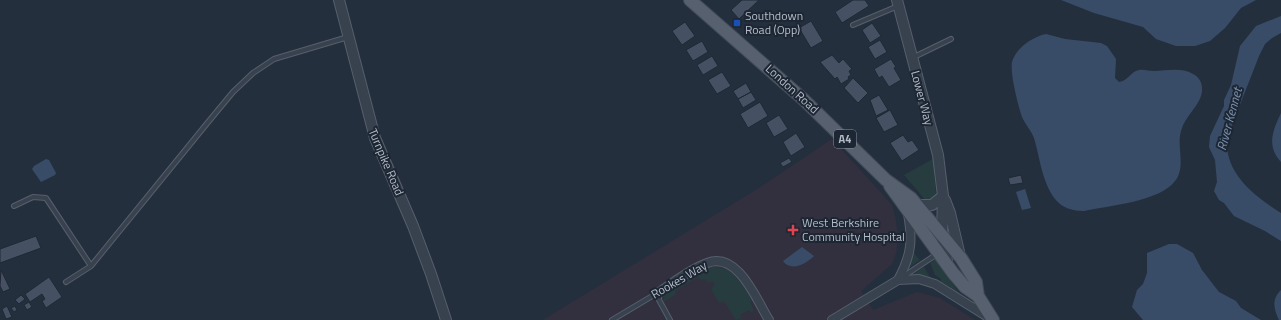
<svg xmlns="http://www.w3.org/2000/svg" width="1281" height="320" font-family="'Titillium Web',sans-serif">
<rect width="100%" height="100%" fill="#242f3e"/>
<path fill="#32303f" d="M832,139L892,205L896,221L898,239L896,253L892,264L861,291L873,310L917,292L940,298L975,320H543L759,188Z"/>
<path fill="#263c3f" d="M933,159L936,194L932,199L926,201L904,175Z
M913,252L920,260L907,269Z
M935,259L959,293L958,295L950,290V287L943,283L940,284L941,279L935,275L930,263Z
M711,267C734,266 742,283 752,300L750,302L753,308V311L751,313L749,310L740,315L741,318L736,320L724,301L719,303L711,289L715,284L712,281L708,283L706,279L701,280L698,277L675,291L676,294L664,302L663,296L664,293L705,269Z
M924,267L931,279L911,275Z"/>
<path fill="#394c67" d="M1061,0H1256L1241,8L1225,28L1210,41L1195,46H1176L1156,39L1143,27L1094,13Z
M1281,16V33L1272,38L1265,44L1259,56L1227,138C1224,173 1254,196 1281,213V241L1265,231L1234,216L1224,203L1219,200L1214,191L1217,182L1215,160L1209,147L1210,136L1224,106V100L1231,85L1240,46L1256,26Z
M1046,34L1065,39L1101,43L1107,46L1116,59L1115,78L1119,82C1128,81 1130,72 1139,70C1143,69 1149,71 1154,71C1168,71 1180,67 1193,74C1198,76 1202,82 1202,88C1203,103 1187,114 1182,128C1175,145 1187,166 1175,181C1161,201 1108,206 1084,211C1073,211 1062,208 1055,199C1042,182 1040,158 1034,138C1031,130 1025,124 1022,117C1018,105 1010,74 1012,62C1016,48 1032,37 1046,34Z
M1281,113V162C1266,146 1273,130 1281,113Z
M46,159L49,160L56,173L55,175L41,182L32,169L34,166Z
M1025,189L1031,208L1022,210L1016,192Z
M1169,244H1177L1193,253L1202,270L1219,292L1236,301L1241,308L1261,320H1143L1132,307L1137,290L1143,284L1147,273V253Z
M802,247L814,256C806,264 791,272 783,261Z
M1281,290V320H1279C1274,309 1271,300 1281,290Z"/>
<path fill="#455162" stroke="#1f2835" d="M742,0H759L739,19L731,10Z
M853,0H865L869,6L842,23L835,12Z
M811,21L823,41L811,48L799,28Z
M685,22L695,36L682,45L672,31Z
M872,23L881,36L870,43L862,30Z
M754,25L762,32L758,36L751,29Z
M880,40L887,52L875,59L868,47Z
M702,41L708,52L693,61L686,50Z
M832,55L839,63L843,59L852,69L849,71L851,75L848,77L849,79L841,84L837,77L835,79L820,62Z
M712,56L718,66L703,75L697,65Z
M891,59L896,67L894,68L901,80L889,87L882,76L879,78L874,69Z
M722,72L731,86L717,94L708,80Z
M853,78L868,93L858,103L844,88Z
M746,83L751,92L738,99L733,91Z
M751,92L756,100L743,108L738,99Z
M879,95L888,110L876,116L870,100Z
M760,102L768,116L748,128L740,114Z
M890,110L898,125L884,132L876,118Z
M779,115L788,129L774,137L766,123Z
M796,133L805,147L791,156L783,142Z
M903,135L908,142L912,140L919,150L902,161L890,143Z
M789,158L792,162L783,167L780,163Z
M1021,175L1023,183L1010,185L1008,178Z
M36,236L41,248L0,263V249Z
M1,270L10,289L3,292L0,286Z
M49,277L62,297L46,308L42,301L45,299L42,294L30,302L25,294Z
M21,295L25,299L19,304L15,300Z
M29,302L32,307L27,310L24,305Z
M7,306L12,317L6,319L2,309Z
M15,306L17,310L14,312L11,308Z"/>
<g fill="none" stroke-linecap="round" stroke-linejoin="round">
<g stroke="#565f6c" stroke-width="6">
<path id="service" d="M853,25L898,6
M914,57L951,39
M14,206L33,197L46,198L91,266
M901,278L937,254
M66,282L91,266L209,121L233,92L253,73L274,59L348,37
M659,292V300L670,320
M612,320L659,292"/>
</g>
<g stroke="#565f6c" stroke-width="10">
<path id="minor" d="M898,280C911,256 913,241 908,214
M659,292C674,282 690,269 707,263C738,251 756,299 769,320
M832,320L898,280L919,279L935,284L991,319"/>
</g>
<g stroke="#565f6c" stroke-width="12">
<path id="tertiary" d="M339,0L375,138L413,226L431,274L446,320
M897,0L938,155L943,196L942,236L948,266
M945,200L950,213L960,256
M918,205H932L943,196"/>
</g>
<g stroke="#414a57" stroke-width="14">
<path id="primary" d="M690,0L803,99L886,180L911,198L961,258L976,282L978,296
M890,186L953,273L965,287L978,296L993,320"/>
</g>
<use href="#service" stroke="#38414e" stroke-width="4"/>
<use href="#minor" stroke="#38414e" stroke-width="8"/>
<use href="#tertiary" stroke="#38414e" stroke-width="10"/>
<use href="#primary" stroke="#56606e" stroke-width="12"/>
</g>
<rect fill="#1a4fb4" stroke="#1d2633" stroke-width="1.5" x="733" y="19" width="8" height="8" rx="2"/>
<path fill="#e0444e" stroke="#1d2633" stroke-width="1.5" d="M791 224h4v4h4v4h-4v4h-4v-4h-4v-4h4z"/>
<g text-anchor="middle" stroke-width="4" stroke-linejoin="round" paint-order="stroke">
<rect fill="#1d2633" stroke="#878f9c" stroke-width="1" x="834" y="130" width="22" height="18" rx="3"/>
<g font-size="11" font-weight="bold" fill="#b4bcc9">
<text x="845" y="143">A4</text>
</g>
<g font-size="12" fill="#b4bcc9" stroke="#1d2633" text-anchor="start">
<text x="745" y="20">Southdown<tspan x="745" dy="14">Road (Opp)</tspan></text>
<text x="802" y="227">West Berkshire<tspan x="802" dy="14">Community Hospital</tspan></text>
</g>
<g font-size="12" fill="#b4bcc9" stroke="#1d2633">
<text transform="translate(792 89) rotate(42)" y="4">London Road</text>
<text transform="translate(922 98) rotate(75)" y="4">Lower Way</text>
<text transform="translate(386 162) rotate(67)" y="4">Turnpike Road</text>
<text transform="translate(679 280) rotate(-30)" y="4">Rookes Way</text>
</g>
<g font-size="13" font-style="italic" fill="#7c92b1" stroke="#1d2633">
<text transform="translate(1229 119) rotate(-75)" y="5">River Kennet</text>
</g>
</g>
</svg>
